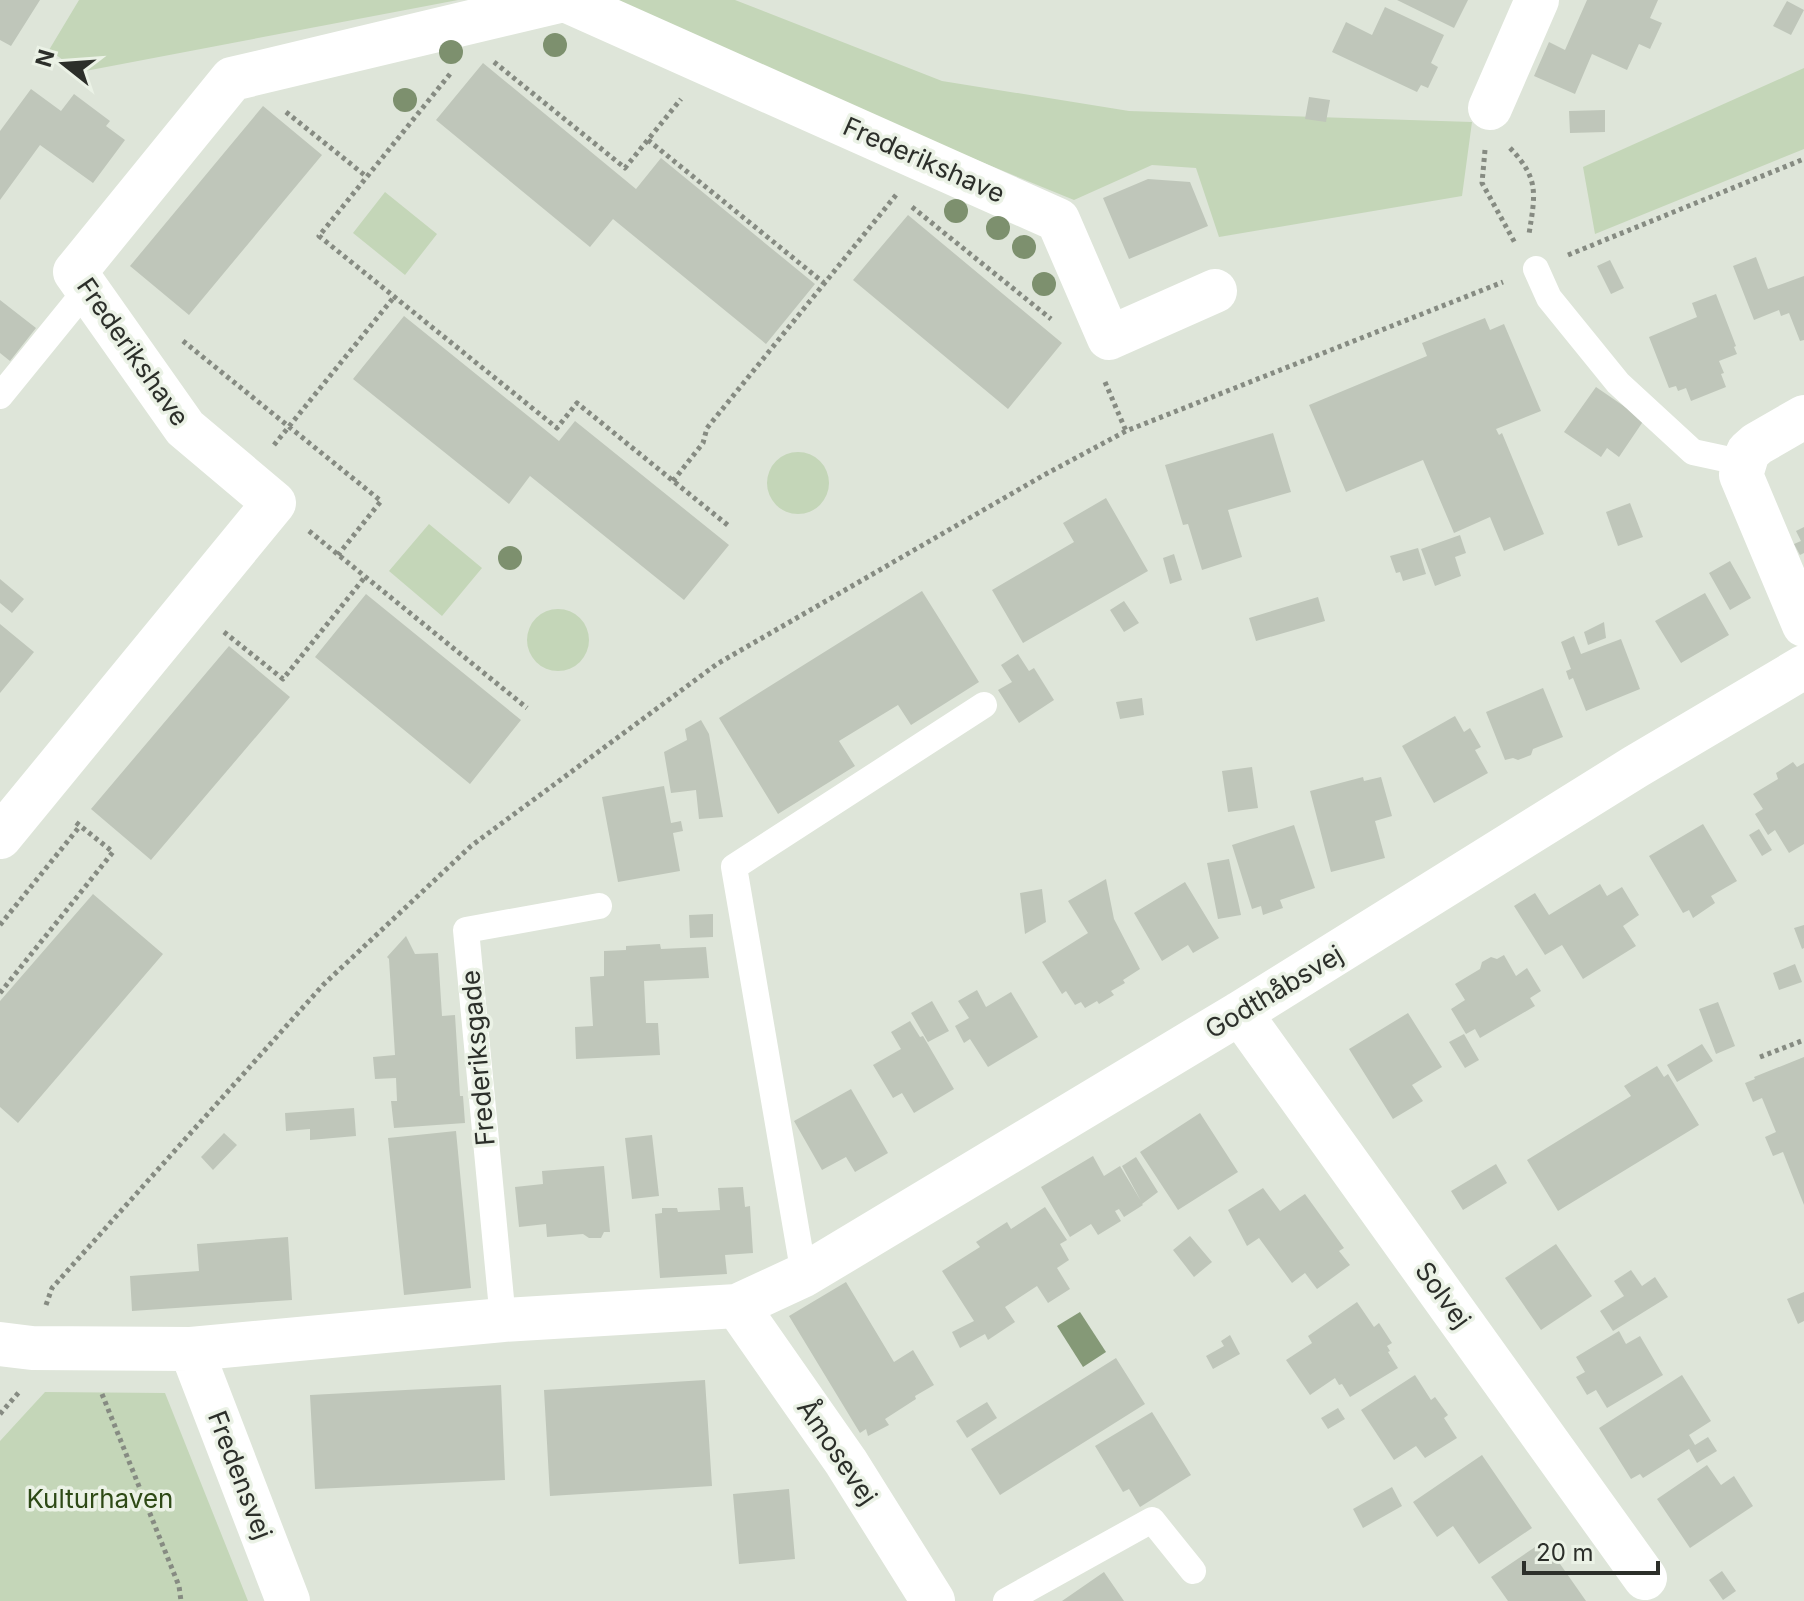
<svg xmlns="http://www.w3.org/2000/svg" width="1804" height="1601" font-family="Inter,sans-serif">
<rect width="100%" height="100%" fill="#dee5d9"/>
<path fill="#c4d6b8" d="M79,0H458L80,72L49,50Z
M588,0H735L942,81L1129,111L1472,122L1462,196L1219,237L1196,168L1152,165L1074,200Z
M1804,68V149L1595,234L1583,167Z
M385,192L437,234L405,275L353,233Z
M767 483a31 31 0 1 1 62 0a31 31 0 1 1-62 0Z
M429,524L482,568L442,616L389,571Z
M527 640a31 31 0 1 1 62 0a31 31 0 1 1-62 0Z
M45,1392L165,1393L248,1601H0V1441Z"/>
<path fill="#859977" d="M1080,1312L1106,1352L1083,1367L1057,1326Z"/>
<path fill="#bfc6ba" d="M0,0H40L11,46L0,40Z
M1397,0H1468L1454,28Z
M1587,0H1658L1650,18L1662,23L1650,49L1639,44L1627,70L1592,54L1575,94L1534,76L1549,42L1565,50Z
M1787,1L1804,10L1791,35L1773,26Z
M1385,7L1444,35L1431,63L1438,67L1428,88L1421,85L1417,92L1332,52L1346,22L1372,35Z
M483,63L636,189L661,158L815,284L766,344L613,219L590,247L436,120Z
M31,89L61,111L74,94L110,121L106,126L125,140L93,183L40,145L0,200V131Z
M1309,97L1330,100L1326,122L1305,119Z
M263,106L322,155L189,315L130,266Z
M1605,110V132L1570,133L1569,111Z
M1148,179L1190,182L1208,226L1129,259L1103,198Z
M908,215L1062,343L1008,409L853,280Z
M1756,257L1768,289L1804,276V340L1800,341L1789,313L1781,316L1779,310L1754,320L1733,266Z
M1610,260L1624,288L1611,294L1597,266Z
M1716,294L1736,346L1734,347L1737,354L1719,361L1724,373L1721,374L1726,387L1691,401L1686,388L1678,391L1676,386L1669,388L1649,337L1697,317L1692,303Z
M0,300L36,328L10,361L0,353Z
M404,316L559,441L575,421L729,545L684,600L530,476L509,504L353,379Z
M1485,318L1490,330L1504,324L1541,411L1496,429L1499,435L1502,433L1544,534L1504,551L1490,517L1454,533L1423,460L1346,492L1309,405L1427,356L1422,343Z
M1596,387L1644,420L1619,457L1607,448L1601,457L1564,432Z
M1273,433L1291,492L1228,510L1242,557L1202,570L1188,524L1183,525L1165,465Z
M1106,498L1148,571L1023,643L992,590L1074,542L1063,523Z
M1630,503L1643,537L1618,546L1606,512Z
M1804,527V553L1800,555L1794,544L1801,541L1796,531Z
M1460,535L1466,553L1455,557L1461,576L1435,586L1421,549Z
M1418,548L1426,574L1403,581L1400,572L1396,573L1390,556Z
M1174,554L1182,580L1170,584L1163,558Z
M1730,561L1751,598L1730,610L1709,573Z
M0,579L24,599L12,613L0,603Z
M922,591L979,682L911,725L898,705L839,741L855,766L778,814L719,718Z
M1705,593L1729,635L1681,663L1655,621Z
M366,594L521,720L470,784L315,657Z
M1318,597L1325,621L1256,641L1249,618Z
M1124,601L1139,623L1124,632L1110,610Z
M1604,622L1606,638L1588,645L1584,632Z
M0,624L34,652L0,693Z
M1574,636L1581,654L1621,639L1640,689L1586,711L1573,678L1569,680L1566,671L1571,669L1561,642Z
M229,646L290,697L151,860L91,809Z
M1018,654L1029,671L1034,668L1054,700L1019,723L998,690L1012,682L1001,665Z
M1543,688L1563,737L1533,749L1531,755L1518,760L1513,758L1505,760L1486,712Z
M1142,698L1144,715L1120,719L1116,702Z
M1455,716L1464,732L1470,728L1481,747L1475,750L1488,773L1434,803L1402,746Z
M701,720L709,734L723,817L699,819L696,790L671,793L664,752L687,740L685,729Z
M1793,762L1797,767L1804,763V844L1789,853L1775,830L1768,835L1755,814L1763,809L1753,794L1778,779L1776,773Z
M1252,767L1258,808L1228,812L1222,771Z
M1363,777L1364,781L1381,777L1392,816L1375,821L1385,858L1331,872L1310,791Z
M664,786L671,823L681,821L683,831L673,833L680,871L618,882L602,797Z
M1703,824L1737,881L1711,896L1715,903L1693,918L1689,910L1683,913L1649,856Z
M1294,825L1315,888L1280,900L1283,908L1263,915L1261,906L1252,909L1232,845Z
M1759,829L1772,850L1762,856L1749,835Z
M1229,859L1241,915L1218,919L1207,863Z
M1106,879L1114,919L1140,969L1123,980L1125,983L1111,991L1114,995L1099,1004L1097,1001L1085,1008L1081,1002L1075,1005L1066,991L1062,994L1042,962L1088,933L1068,901Z
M1185,882L1219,938L1193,953L1188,945L1162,961L1134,913Z
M1600,884L1607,896L1622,887L1639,915L1623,926L1636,946L1583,979L1562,945L1545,955L1514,906L1535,893L1549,915Z
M1042,889L1046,922L1025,934L1020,893Z
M93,894L163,954L18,1123L0,1107V1001Z
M713,914V937L690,938L689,915Z
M1804,925V948L1802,949L1794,928Z
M406,936L415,954L438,953L442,1016L455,1015L460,1096H463L465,1123L394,1128L391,1101H397L396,1078L375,1079L373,1057L395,1055L389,959L387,957Z
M660,944L661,949L706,947L709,978L644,981L646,1023H658L660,1055L576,1059L575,1027L593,1026L590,977L604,976V951L626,950V946Z
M1504,955L1516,976L1527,968L1541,991L1530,998L1535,1006L1480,1038L1475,1029L1466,1034L1451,1009L1465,1000L1455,984L1480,969L1482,962L1491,957L1497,959Z
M1795,964L1802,982L1779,990L1773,973Z
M977,990L986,1007L1011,992L1038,1037L988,1067L970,1039L964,1043L955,1026L969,1018L958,1001Z
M932,1001L949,1031L928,1042L911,1013Z
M1718,1002L1735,1046L1716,1054L1699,1009Z
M1408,1013L1442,1067L1412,1085L1423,1101L1393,1119L1349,1049Z
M910,1021L920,1037L923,1036L954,1089L914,1113L902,1093L893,1098L873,1065L901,1049L891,1032Z
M1464,1034L1479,1060L1465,1068L1449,1042Z
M1702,1044L1713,1061L1677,1082L1667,1065Z
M1804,1057V1205L1783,1152L1773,1156L1765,1137L1776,1132L1762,1098L1753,1102L1745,1083L1755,1079L1754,1077Z
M1657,1066L1664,1077L1668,1074L1699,1125L1558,1211L1527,1160L1631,1096L1624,1086Z
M851,1089L888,1153L855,1172L846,1157L822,1170L794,1121Z
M354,1108L356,1136L310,1140V1129L286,1131L285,1113Z
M1200,1113L1238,1172L1178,1210L1140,1152Z
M456,1131L471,1288L404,1295L388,1138Z
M224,1133L237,1145L213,1170L201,1157Z
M652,1135L659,1196L632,1199L625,1138Z
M1093,1156L1104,1176L1120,1166L1141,1201L1122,1166L1136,1157L1158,1192L1142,1204L1143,1205L1124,1217L1119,1209L1115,1211L1121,1221L1098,1235L1091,1224L1070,1237L1041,1187Z
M1496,1164L1507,1183L1463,1210L1451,1191Z
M604,1166L610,1232H604L601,1238H589L583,1234L547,1237L546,1224L519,1227L515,1187L543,1184L542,1171Z
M743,1187L745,1207L750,1206L753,1253L725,1255L727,1274L660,1278L655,1214L662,1213V1208H677L678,1212L720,1210L718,1188Z
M1263,1188L1280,1211L1305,1194L1344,1248L1339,1251L1350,1265L1317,1289L1305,1273L1292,1283L1259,1238L1247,1246L1228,1210Z
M1045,1207L1067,1240L1060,1244L1069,1260L1057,1268L1070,1289L1048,1303L1037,1286L1005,1307L1015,1322L988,1340L985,1334L960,1348L952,1332L974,1321L942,1271L980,1247L976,1242L1007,1222L1011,1229Z
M1190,1236L1212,1262L1194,1277L1173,1250Z
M288,1237L292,1300L132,1311L130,1276L199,1271L197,1244Z
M1556,1244L1592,1296L1541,1330L1505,1278Z
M1631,1270L1642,1286L1655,1277L1668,1297L1613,1331L1600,1311L1624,1296L1614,1281Z
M846,1282L894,1362L913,1350L934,1385L915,1396L916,1399L885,1419L889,1425L868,1436L866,1429L860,1433L789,1316Z
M1804,1292V1321L1798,1324L1787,1299Z
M1357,1302L1374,1327L1379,1323L1392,1343L1387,1346L1390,1351L1388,1352L1398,1368L1350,1397L1342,1384L1339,1385L1335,1378L1310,1395L1286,1360L1312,1343L1308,1336Z
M1619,1331L1626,1344L1640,1336L1663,1375L1607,1408L1596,1390L1587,1395L1576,1377L1585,1372L1576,1357Z
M1230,1335L1240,1354L1213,1369L1206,1356L1224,1346L1221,1341Z
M1116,1358L1145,1404L1000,1495L971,1449Z
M1415,1375L1431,1400L1435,1397L1448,1415L1444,1418L1457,1438L1425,1458L1416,1446L1394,1460L1361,1410Z
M1682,1375L1711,1421L1689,1435L1695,1445L1708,1437L1717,1451L1697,1463L1689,1449L1643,1478L1640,1474L1631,1479L1599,1428Z
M705,1380L712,1486L550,1496L544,1390Z
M501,1385L505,1480L315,1489L310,1395Z
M987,1402L997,1418L967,1438L956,1421Z
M1338,1408L1345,1419L1328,1429L1321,1418Z
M1152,1412L1191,1475L1140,1507L1129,1489L1123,1492L1095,1446Z
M1482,1455L1532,1528L1479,1564L1453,1526L1437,1537L1413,1502Z
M1707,1465L1721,1485L1734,1476L1753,1506L1690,1548L1657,1499Z
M1392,1487L1402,1506L1363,1528L1353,1509Z
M789,1489L795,1559L739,1564L733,1494Z
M1544,1541L1586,1601H1508L1491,1577Z
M1722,1571L1736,1591L1723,1600L1709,1580Z
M1104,1572L1124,1601H1062Z"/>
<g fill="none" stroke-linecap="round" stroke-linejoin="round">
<path stroke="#868b82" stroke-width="5" stroke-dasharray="4 4" stroke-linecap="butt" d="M494,62L625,168L681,99
M450,74L319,236L557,428L577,403L730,527
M286,112L367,177
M648,140L824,283
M1510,148C1540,179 1535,195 1529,234
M1485,150L1482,183L1515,243
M912,207L1051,319
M1568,255L1804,159
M183,341L381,501L338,555
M1105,382L1126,431
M274,445L394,297
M673,481L703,443L707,428L896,195
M309,531L527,708
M224,632L283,679L365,577
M0,925L80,826
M0,993L113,852L73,820
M1760,1057L1804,1040
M46,1305L52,1288L323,985L471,846L717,664L1044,475L1126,431L1503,282
M102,1394L179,1586L181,1601
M0,1414L20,1391"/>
<path stroke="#fff" stroke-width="26" d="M1536,269L1549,298L1618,383L1693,452L1744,463
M0,396L87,289
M804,1275L734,867L984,705
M503,1320L466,930L599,906
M1006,1601L1152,1520L1193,1571"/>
<path stroke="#fff" stroke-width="44" d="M565,0L1058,220L1109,338L1215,291
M1490,108L1537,0
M1804,417L1757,444L1748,452L1741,475L1804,625
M0,837L274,503L185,428L75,272L232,79L563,0
M1240,1013L1645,1578
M737,1306L846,1462L933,1601
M0,1344L32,1348L191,1349L503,1320L737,1306L804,1275L1240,1013L1635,767L1804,667
M191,1349L288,1601"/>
</g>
<g fill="#7d906e">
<circle cx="555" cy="45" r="12"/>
<circle cx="451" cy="52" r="12"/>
<circle cx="405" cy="100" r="12"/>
<circle cx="956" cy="211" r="12"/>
<circle cx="998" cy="228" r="12"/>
<circle cx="1024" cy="247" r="12"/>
<circle cx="1044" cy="284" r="12"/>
<circle cx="510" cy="558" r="12"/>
</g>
<g text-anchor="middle" stroke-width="7" stroke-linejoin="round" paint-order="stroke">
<g font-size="26" fill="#2c2f2a" stroke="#ebf2e6">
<text transform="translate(924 160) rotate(24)" y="9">Frederikshave</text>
<text transform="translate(133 352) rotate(55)" y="9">Frederikshave</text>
<text transform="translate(1274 992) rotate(-31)" y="9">Godthåbsvej</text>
<text transform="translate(478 1058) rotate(-95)" y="9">Frederiksgade</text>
<text transform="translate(1443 1295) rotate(54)" y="9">Solvej</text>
<text transform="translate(837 1452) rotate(56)" y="9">Åmosevej</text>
<text transform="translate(240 1475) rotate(69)" y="9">Fredensvej</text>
</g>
<g font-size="26" fill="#2e4a16" stroke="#ebf2e6">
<text x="100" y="1508">Kulturhaven</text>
</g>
</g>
<g transform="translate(64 64) rotate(287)" stroke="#ebf2e6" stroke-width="6" paint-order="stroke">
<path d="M0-6L14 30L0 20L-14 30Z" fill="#2c2f2a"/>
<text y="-12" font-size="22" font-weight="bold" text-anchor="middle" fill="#2c2f2a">N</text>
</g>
<path d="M1524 1561v12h134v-12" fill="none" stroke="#2c2f2a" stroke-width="4"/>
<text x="1536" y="1561" font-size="24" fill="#2c2f2a" stroke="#ebf2e6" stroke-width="6" paint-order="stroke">20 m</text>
</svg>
